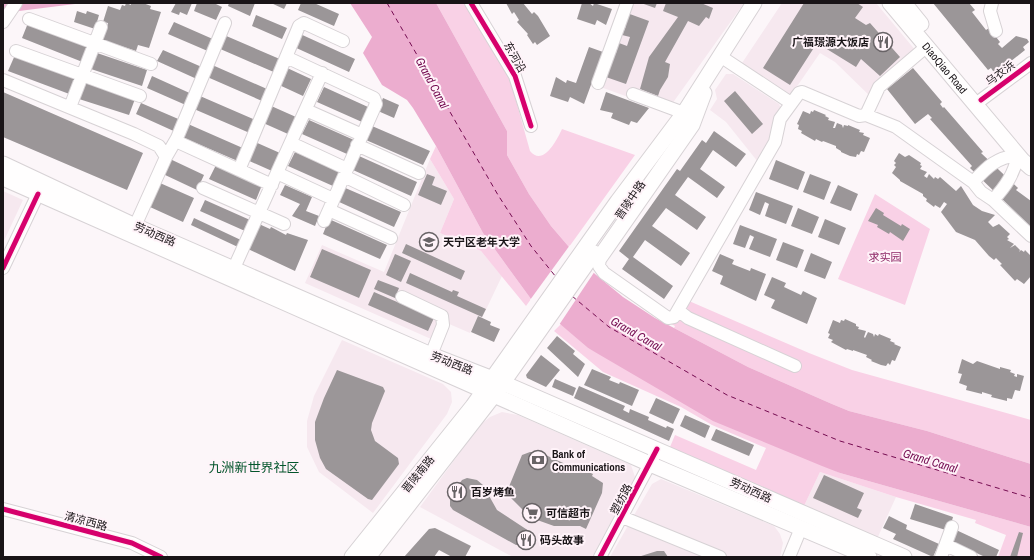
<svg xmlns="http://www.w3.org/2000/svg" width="1034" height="560" font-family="'Archivo Narrow','Noto Sans SC',sans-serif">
<rect width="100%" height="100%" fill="#fcf6f9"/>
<path fill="#f6e8ef" d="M625,3H744L667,111L595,85Z
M782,3H876L921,57L883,89L876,102L835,62L820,53L789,98L750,73L742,63Z
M726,74H733L779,104L781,108L773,120L770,140L758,162L726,122L710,110L717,99L715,90Z
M430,159L454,199L440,233L481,251L502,276L482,318L478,316L470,333L440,320L431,339L305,283L322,245L384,272Z
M3,191L23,200L3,243Z
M342,340L443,384L451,392L452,402L447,414L373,513L319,472L307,447V421L314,396Z
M502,412L518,415L631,465L635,477L592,557H513L420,507L480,425L490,417Z
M820,472L896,497L877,539L804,506Z
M661,479L774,526L780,534L783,543L780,557H610L652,484Z"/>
<path fill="#f9d1e6" d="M436,3H464L510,79L530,151C543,167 557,140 562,129L635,155L569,247L551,226L529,194L507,155V131Z
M436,146L483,233L531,299L526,306L481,251L440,233L454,199L430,159Z
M875,194L930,229L905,305L838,279Z
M599,274L665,321L689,301L809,353L852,370L1031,420V464L927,431L849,411L832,404L748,367L674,328L675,326C647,312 623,294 599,274Z
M561,324L588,348L840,473L1031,527V557H998L1006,535L975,523L976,520L896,497L820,472L804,506L670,447L675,435L756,470L766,448L712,425L681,407L603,372L554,331Z"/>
<path fill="#ecadcf" d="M3,3H83L3,13Z
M350,3H436L507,131V155L529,194L551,226L569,247L595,274L623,297L655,318L748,367L832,404L849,411L927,431L1031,464V527L840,473L822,466L713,421L588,348L531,299L483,233L436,146L413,108L407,100L382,85L363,53L372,37Z"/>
<path fill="#fcf6f9" d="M570,245L595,271L559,325L530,300Z"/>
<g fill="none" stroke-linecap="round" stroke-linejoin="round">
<path stroke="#740b50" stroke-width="1" stroke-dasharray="5 4" stroke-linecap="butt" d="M387,3L498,195L531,246L556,277
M572,296L609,327L727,395L840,441L1031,498"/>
</g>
<path fill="#9b9698" d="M126,3L131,5V3H143L151,6L150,9L161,12L149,48L138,45L136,51L103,40L108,23L103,22L108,6L120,10L122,5L125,6Z
M176,3H192L187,15L180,12L179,15L171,12Z
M197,3H214L222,7L216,20L194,11Z
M229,3H255L250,16L228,6Z
M271,3H287L284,9Z
M301,3H314L339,14L334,26L298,10Z
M506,3H523L532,14L534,12L538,16L550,36L537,45L535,42L533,44L527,35L528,34L517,22L519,20L514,12L512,14Z
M582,3H589L593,6L594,3L612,9L606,25L597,20L595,25L577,19Z
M641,3H657L655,8Z
M666,3H701L713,8L709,19L706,17L699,26L688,21L665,62L670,64L668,77L660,90L658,96L640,89L649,57L678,17L663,11Z
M804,3H857L863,7L855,18L866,25L870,23L900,57L880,76L861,59L856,67L817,43L790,85L763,68Z
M933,3H969L975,10L972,12L986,30L989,28L1000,42L998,44L1002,48L1016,36L1027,39L1029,42L1023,47L1025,50L995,74L991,68L988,70Z
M77,11L86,14L87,11L99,15L95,29L74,22Z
M627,13L649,21L626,84L603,76L612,52L616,53L619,43L627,46L630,37L622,35L626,26L623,25Z
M256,15L287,28L282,39L252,26Z
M174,22L215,40L210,52L168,34Z
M28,23L91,47L85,63L22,38Z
M298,33L355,59L349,72L292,46Z
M224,35L282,60L276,73L218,48Z
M589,47L603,52L584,104L570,97L568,102L550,96L556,77L566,83L567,80L576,83Z
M163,50L204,68L199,80L157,61Z
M97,53L147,70L142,86L91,69Z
M15,55L78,79L72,95L8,71Z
M210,64L267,89L262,101L205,76Z
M285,67L311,79L303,96L277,84Z
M913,68L942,102L940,104L943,108L944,107L983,152L981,153L1018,188L1016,190L1031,201V227L970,168L972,166L930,119L932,118L928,114L915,124L887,89Z
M152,76L194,95L188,106L147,88Z
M85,83L135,99L129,115L79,99Z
M324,87L368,107L362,122L317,102Z
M735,91L763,124L752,134L724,101Z
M3,92L143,153L127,190L3,137Z
M606,92L649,108L637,123L631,121L629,125L611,118L613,113L600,110Z
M200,96L258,121L252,134L194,109Z
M383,98L399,105L394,118L378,111Z
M141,103L183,121L178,133L136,114Z
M269,105L296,117L288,134L261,122Z
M814,110L826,115L825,116L829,118L828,120L835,122L833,128H835L837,123L842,125L843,128L844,125L848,126V125L860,130L859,132L864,133L863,135L870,138L864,152L861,151L859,155L857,154L856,157L850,156L841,152V151L836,148V146L823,141L822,142L816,139L815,141L801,133L802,131L798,129L799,125L797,124L803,111L810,114L811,111L813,112Z
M309,120L354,140L347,154L302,134Z
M188,124L245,149L240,162L182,137Z
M372,126L430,151L423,165L366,140Z
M714,131L746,154L736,167L713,150L700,169L725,187L717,198L688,177L675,195L706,217L697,230L666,208L652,226L690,253L681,266L645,240L633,257L673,286L664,299L622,269L629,259L619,251L677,169L680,171L702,140L706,143Z
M253,141L280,153L272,171L245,159Z
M295,152L339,172L333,186L288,166Z
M899,153L905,157L909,155L921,163L920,165L922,166L920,169L927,172L924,176L927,178L929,174L934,179L935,177L938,179L940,177L956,191L961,186L973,205L982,211L995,215L988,222L993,227L999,224L1010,234L1007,237L1009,239L1007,240L1014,244L1010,248L1015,245L1020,250L1019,252L1021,250L1024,252L1025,250L1031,256V276L1024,284L1017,279L1015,281L1000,265L1002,264L996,258L994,260L989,256L975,240L956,232L941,212L947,204L944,202L940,208L935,205L934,207L926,201L927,199L923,196V194L900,181V180L892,173L896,167L894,165L896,163L894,161Z
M359,156L417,182L411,196L353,170Z
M170,159L204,175L197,190L163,174Z
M776,160L805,172L798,190L769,179Z
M216,165L262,185L256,200L209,179Z
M427,174L435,177L432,185L447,191L441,205L418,195Z
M810,174L831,182L824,200L803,192Z
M160,183L194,198L183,222L150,207Z
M285,185L312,197L306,211L319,216L315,226L292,216L300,204L280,195Z
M838,185L858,194L851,211L830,203Z
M343,187L401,212L394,227L337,201Z
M756,192L793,206L786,224L765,216L769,204L765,202L760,215L749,210Z
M205,200L250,220L245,231L200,211Z
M798,208L819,217L812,234L791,226Z
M876,208L884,213L883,215L901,226L902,224L910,229L903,241L890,232L889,234L877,227L878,225L868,221Z
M194,218L243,241L240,248L191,225Z
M329,219L387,245L380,259L323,234Z
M825,219L846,228L839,245L818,237Z
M259,224L270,229L271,227L286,235L287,233L308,240L295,271L248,249Z
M740,225L777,239L770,257L749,249L754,237L750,235L745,248L733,244Z
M783,242L804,250L797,268L776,260Z
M406,244L465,271L461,280L402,253Z
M322,249L371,270L359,298L310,277Z
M811,253L832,262L825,279L804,271Z
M395,254L411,261L401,282L386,275Z
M720,254L734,260L732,264L750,271L751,268L766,274L756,301L720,284L723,276L712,271Z
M410,273L452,292L453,290L459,292L457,296L486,309L482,317L406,283Z
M772,277L786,283L784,287L801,295L803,291L817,298L807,324L771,308L775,300L764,295Z
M378,280L399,288L395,298L374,289Z
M374,292L434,318L428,331L368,305Z
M478,316L491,322L490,325L500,329L494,342L471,332Z
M845,319L856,324V326L859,327L858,329L866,331L864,337L865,338L868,332L873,334L874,337L875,334L878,336L879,334L891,339L890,341L895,343L894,344L901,347L895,361L892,360L890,365L888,363L886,366L881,365L871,361L872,360L866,357L867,355L853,350V351L847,349L846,350L831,342L833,340L828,338L830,334L828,333L833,320L840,323L841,320L844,321Z
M557,336L575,351L573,354L585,364L578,377L547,348Z
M541,355L560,370L546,387L527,378L526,375Z
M962,359L973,364L977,361L1000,369V367L1011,370L1010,372L1015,374L1014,376L1017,377V374L1024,376L1020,391L1015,390L1012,399L1007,398V401L991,397L992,395L982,392V394L966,390L967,386L959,383L962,374L958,373Z
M592,369L611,377L609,380L619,384L620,382L639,390L632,406L584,385Z
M337,370L383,387L385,391L372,423L371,430L375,441L398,458L399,464L372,500L368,499L326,469L320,458L315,440V422L324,398Z
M555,379L576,388L573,396L552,387Z
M579,386L625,406L623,410L629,413L630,409L649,417L648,420L666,428L667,426L674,429L669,441L574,398Z
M656,398L680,409L673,424L649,413Z
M685,415L710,426L705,438L680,426Z
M716,429L754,445L749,456L711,440Z
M530,452H539L583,472L584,470L593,474L592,476L603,483L602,493L586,529L580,526H554L540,521L528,515L511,498L508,489L522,455Z
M824,475L864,493L857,508L862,510L858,518L813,498Z
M467,478L477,480L483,485L497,510L529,531V541L525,544L516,545L453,510L450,506V497L462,480Z
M915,504L953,517L949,531L910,519Z
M889,516L907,525L906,529L939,544L933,557L893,539L896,534L883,528Z
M435,528L471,546L465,557H452L439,550L434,557H404L429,529Z
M954,529L999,550L996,557H985L949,540Z
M1019,532L1023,533L1017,557H1010Z
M657,551H664L668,557H638Z"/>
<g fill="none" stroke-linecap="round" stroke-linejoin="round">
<g stroke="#d7d2d5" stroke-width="14">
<path id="minor" d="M471,3L515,76L531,126
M992,3L990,11L996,31
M29,19L151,64
M3,22L16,3
M16,51L140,96
M286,57L374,98L376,104L324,221
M726,60L791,103
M3,80L134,134L159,146L166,157L135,226
M598,83L627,3
M633,94L684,113
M981,100L1031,63
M70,107L101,27
M306,110L362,135
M866,115L896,127L973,182L981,192L993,200L1031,236
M180,143L272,185
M291,143L347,169
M357,145L419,173
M166,157L177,138L225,23
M239,170L299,26L304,23L343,41
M277,173L333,199
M344,176L404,205
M973,182C988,166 996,158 1018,155C1014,174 1006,186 993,200
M203,188L284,224
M329,210L391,238
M600,257L599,266L604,273L668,318L674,317L775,142L780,119L799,93L802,92L859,116L866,115L879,87L926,47
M3,268L38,194
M234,268L322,73
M402,297L442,316L443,325L431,355
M679,311L688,318L795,366
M3,509L132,543L161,557
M622,517L720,557
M946,545L971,557
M600,557L654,456
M789,557L801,528
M941,557L952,527"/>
</g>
<g stroke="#d7d2d5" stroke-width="17">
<g id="major">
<path id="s1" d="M890,3L1022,160L1031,168"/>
<path d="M904,3L921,24"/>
<path d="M3,164L135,226L431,355L503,383L904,557"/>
<path d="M3,178L650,464L869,557"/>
<path d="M600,257L692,125L704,93"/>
<path d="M352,557L473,406L618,201L684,113L754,3"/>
<path d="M368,557L494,395L594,253"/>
</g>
</g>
<use href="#minor" stroke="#fffefe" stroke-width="12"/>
<use href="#major" stroke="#fffefe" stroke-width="15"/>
<g stroke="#fff3f9" stroke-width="8">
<path id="cycleway" d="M471,3L515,76L531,126
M981,100L1031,63
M3,268L38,194
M3,509L132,543L161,557
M600,557L657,449"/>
</g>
<use href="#cycleway" stroke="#d6006c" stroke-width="5"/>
</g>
<defs>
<g id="restaurant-ring" transform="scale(1)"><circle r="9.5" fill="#fff3f9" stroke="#686366" stroke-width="1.5"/><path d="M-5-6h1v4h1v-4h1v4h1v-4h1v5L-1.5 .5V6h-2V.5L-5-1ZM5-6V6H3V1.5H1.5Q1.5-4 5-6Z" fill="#686366"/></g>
<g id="school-ring" transform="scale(1)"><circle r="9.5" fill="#fff3f9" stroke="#686366" stroke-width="1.5"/><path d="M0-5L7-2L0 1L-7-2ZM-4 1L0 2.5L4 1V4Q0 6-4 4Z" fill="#686366"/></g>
<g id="bank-ring" transform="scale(1)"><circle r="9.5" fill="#fff3f9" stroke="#686366" stroke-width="1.5"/><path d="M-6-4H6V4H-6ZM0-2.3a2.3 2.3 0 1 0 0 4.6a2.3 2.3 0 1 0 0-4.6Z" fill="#686366"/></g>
<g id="supermarket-ring" transform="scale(1)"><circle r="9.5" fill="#fff3f9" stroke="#686366" stroke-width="1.5"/><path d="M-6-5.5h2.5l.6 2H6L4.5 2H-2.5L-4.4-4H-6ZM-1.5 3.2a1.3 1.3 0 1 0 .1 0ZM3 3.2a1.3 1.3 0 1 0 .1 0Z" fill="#686366"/></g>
</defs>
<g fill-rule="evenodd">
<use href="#restaurant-ring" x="883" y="42"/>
<use href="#school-ring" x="429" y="242"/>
<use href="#bank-ring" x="538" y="460"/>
<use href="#restaurant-ring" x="457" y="492"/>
<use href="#supermarket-ring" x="532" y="513"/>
<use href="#restaurant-ring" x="526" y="540"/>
</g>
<g text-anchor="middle" stroke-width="4" stroke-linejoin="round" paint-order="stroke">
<g font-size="11" font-weight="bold" fill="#191417" stroke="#fff3f9" text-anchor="start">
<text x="869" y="46" text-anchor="end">广福璟源大饭店</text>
<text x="443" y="246">天宁区老年大学</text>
<text x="552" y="458">Bank of<tspan x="552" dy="13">Communications</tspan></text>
<text x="471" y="496">百岁烤鱼</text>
<text x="546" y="517">可信超市</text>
<text x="540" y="544">码头故事</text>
</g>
<g font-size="11" fill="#191417" stroke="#fff3f9">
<text transform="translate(515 57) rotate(61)" y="4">东河沿</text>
<text dy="4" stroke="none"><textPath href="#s1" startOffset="85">DiaoQiao Road</textPath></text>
<text transform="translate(1000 73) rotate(-36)" y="4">乌衣浜</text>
<text transform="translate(630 200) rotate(-56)" y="4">晋陵中路</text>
<text transform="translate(155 234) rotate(23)" y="4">劳动西路</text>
<text transform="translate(452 363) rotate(21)" y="4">劳动西路</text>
<text transform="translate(418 474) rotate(-51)" y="4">晋陵南路</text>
<text transform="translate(751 490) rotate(24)" y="4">劳动西路</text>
<text transform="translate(621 499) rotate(-62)" y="4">塑纺路</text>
<text transform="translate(86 521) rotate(15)" y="4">清凉西路</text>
</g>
<g font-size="11" fill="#8f2a67" stroke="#fff3f9">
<text x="885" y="261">求实园</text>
</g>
<g font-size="12" font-style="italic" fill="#740b50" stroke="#fff3f9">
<text transform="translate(432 83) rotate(62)" y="4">Grand Canal</text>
<text transform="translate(636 334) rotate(30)" y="4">Grand Canal</text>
<text transform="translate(930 461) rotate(17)" y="4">Grand Canal</text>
</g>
<g font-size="13" fill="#04562c" stroke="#fff3f9">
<text x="254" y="472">九洲新世界社区</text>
</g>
</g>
<rect width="1034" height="560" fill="none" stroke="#191417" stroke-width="8"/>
</svg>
